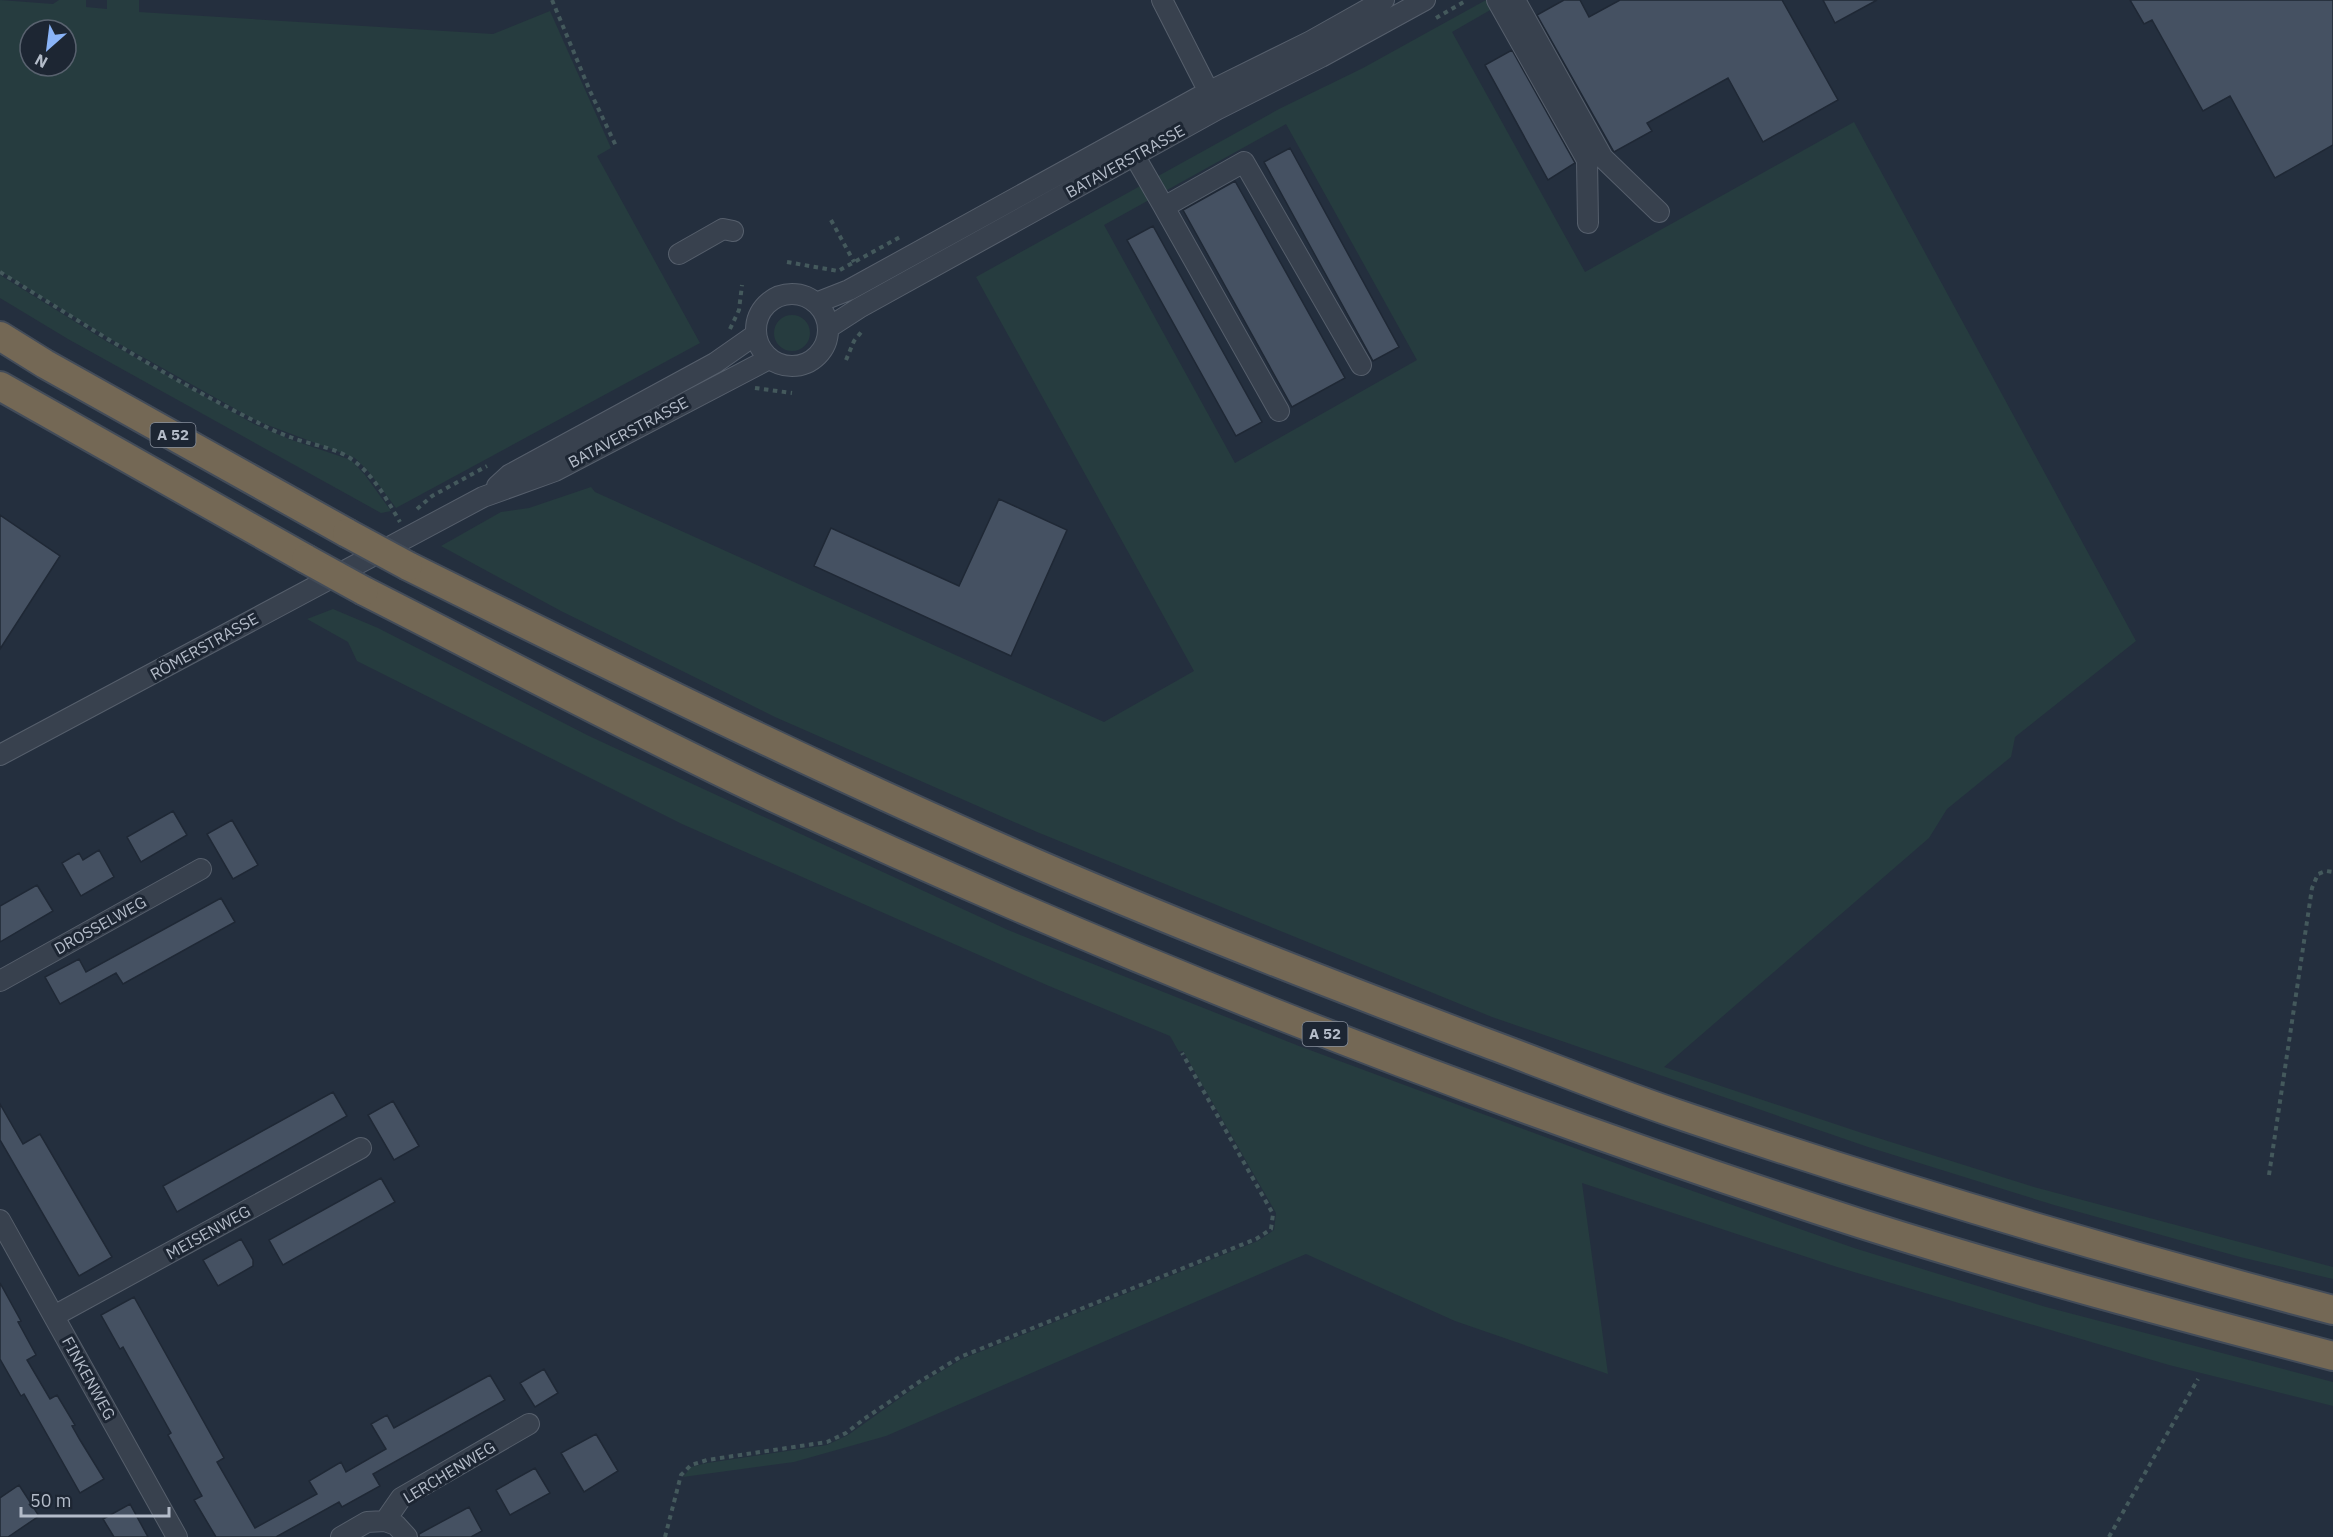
<svg xmlns="http://www.w3.org/2000/svg" width="2333" height="1537" font-family="'IBM Plex Sans',sans-serif">
<rect width="100%" height="100%" fill="#242f3e"/>
<path fill="#263c3f" fill-rule="evenodd" d="M0,0L53,4L59,0H86V7L107,9V0H139V12L493,34L550,11L611,148L597,156L700,343L396,508L369,472L355,458L257,421L107,337L0,271ZM30,30H66V66H30Z
M1486,0L1492,9L1452,32L1585,272L1854,122L2136,641L2015,737L2011,757L1947,809L1929,838L1664,1067L1859,1132L2034,1187L2333,1267V1279L2240,1257L2054,1205L1868,1147L1492,1017L1037,832L775,717L561,611L441,546L501,512L529,508L591,487L595,492L1104,722L1194,671L976,277L1279,109L1363,68ZM1286,124L1417,360L1235,463L1104,225Z
M0,275L106,341L254,424L289,439L351,460L365,475L391,511L381,513L68,339L0,298Z
M774 333a18 18 0 1 1 36 0a18 18 0 1 1-36 0Z
M333,609L378,628L589,736L1008,930L1299,1046L1653,1177L1854,1248L2046,1307L2333,1382V1406L2169,1365L1837,1267L1582,1183L1608,1374L1455,1321L1306,1254L886,1436L794,1462L683,1477L691,1467L707,1463L827,1445L848,1435L920,1384L962,1359L1258,1241L1274,1230L1276,1213L1183,1051L1179,1052L1170,1036L1049,986L682,824L357,661L348,642L307,619Z"/>
<path fill="#455162" stroke="#1f2835" stroke-width="1.5" d="M1564,0H1580L1589,17L1620,0H1782L1838,100L1763,142L1728,78L1647,123L1652,131L1614,152L1537,15Z
M1823,0H1877L1835,23Z
M2130,0H2333V145L2275,178L2230,96L2203,111L2152,20L2144,24Z
M1512,50L1575,163L1548,180L1485,65Z
M1290,148L1399,347L1373,361L1264,162Z
M1235,181L1345,378L1292,407L1183,210Z
M1153,226L1262,422L1236,436L1127,240Z
M999,499L1067,530L1011,656L814,566L831,528L959,586Z
M0,515L60,556L0,649Z
M173,811L187,835L141,862L127,837Z
M232,820L258,865L233,879L207,834Z
M99,850L114,877L81,896L62,863L79,853L83,860Z
M37,885L53,911L0,942V906Z
M221,898L235,922L123,984L116,973L60,1004L45,977L79,959L86,972Z
M333,1092L347,1116L177,1212L163,1186Z
M393,1101L419,1146L394,1160L368,1115Z
M0,1104L23,1144L40,1134L112,1257L79,1276L0,1140Z
M381,1178L395,1202L283,1265L269,1240Z
M241,1239L253,1260V1266L218,1286L203,1260Z
M0,1283L21,1321L18,1322L36,1355L27,1360L50,1399L57,1395L75,1425L72,1426L80,1440L104,1479L80,1493L24,1394L21,1396L0,1359Z
M134,1297L224,1458L217,1462L255,1528L317,1494L309,1481L341,1462L346,1472L386,1449L371,1424L387,1415L394,1428L490,1375L505,1400L373,1474L380,1486L342,1507L339,1502L276,1537H216L194,1500L202,1496L168,1435L171,1433L123,1347L120,1349L101,1315Z
M544,1369L558,1393L535,1407L520,1383Z
M596,1434L618,1471L584,1492L561,1453Z
M535,1468L550,1493L510,1515L496,1490Z
M19,1485L39,1516L8,1537H0V1498Z
M130,1504L148,1537H114L103,1519Z
M469,1507L482,1531L471,1537H419V1534Z"/>
<g fill="none" stroke-linecap="round" stroke-linejoin="round">
<g stroke="#565f6c" stroke-width="22">
<path id="minor" d="M1162,0L1214,102
M1497,0L1587,160L1588,223
M1515,0L1603,158L1659,212
M1134,155L1164,207
M679,254L723,229L733,231
M756 330a36 36 0 1 1 72 0a36 36 0 1 1-72 0Z
M816,303L849,290L1208,92L1311,41L1384,0
M828,328L859,308L1218,109L1321,57L1425,0
M1279,411L1164,207L1244,162L1361,365
M497,486L509,475L715,363L755,335
M0,755L483,497L555,471L769,359
M0,981L201,869
M0,1220L177,1537
M54,1316L361,1148
M385,1521L396,1525L407,1537
M341,1537L367,1522L385,1521L401,1498L529,1424"/>
</g>
<g stroke="#434c59" stroke-width="32">
<path id="highway" d="M0,336L45,364L347,533
M0,386L306,559
M408,566C616,669 824,772 1037,864C1183,927 1332,985 1481,1041C1549,1066 1617,1094 1686,1117C1899,1189 2115,1253 2333,1310
M364,591C500,660 635,732 773,797C1125,961 1492,1105 1862,1224C2017,1273 2175,1315 2333,1356"/>
</g>
<path stroke="#44595c" stroke-width="4" stroke-dasharray="4.5 4.5" stroke-linecap="butt" d="M552,0L590,91L616,146
M1436,18L1467,0
M831,220L854,262
M787,262L838,271L900,237
M0,272C84,324 168,379 257,422C267,428 279,433 290,437C310,445 337,447 354,461C375,477 387,500 400,522
M730,329L739,310L742,285
M846,360L854,341L863,330
M755,388L792,393
M417,509L432,496L487,466
M2269,1175L2312,888L2318,874L2326,871L2333,872
M665,1537L681,1475L691,1465L707,1460L827,1442L846,1433L864,1419L919,1382L960,1357L1256,1239L1271,1229L1273,1214L1182,1053
M2109,1537L2198,1379"/>
<use href="#minor" stroke="#38414e" stroke-width="20"/>
<use href="#highway" stroke="#746855" stroke-width="28"/>
<g stroke="#434c59" stroke-width="32" stroke-linecap="butt">
<path id="highway-bridge" d="M347,533L408,566
M306,559L364,591"/>
</g>
<use href="#highway-bridge" stroke="#746855" stroke-width="28"/>
</g>
<g text-anchor="middle" stroke-width="6" stroke-linejoin="round" paint-order="stroke">
<g fill="#1d2633" stroke="#878f9c" stroke-width="1.5">
<rect x="150.5" y="423" width="45" height="24" rx="4.5"/>
<rect x="1302.5" y="1022" width="45" height="24" rx="4.5"/>
</g>
<g font-size="15" font-weight="bold" fill="#b4bcc9">
<text x="173" y="440">A 52</text>
<text x="1325" y="1039">A 52</text>
</g>
<g font-size="16" fill="#b4bcc9" stroke="#1d2633">
<text transform="translate(1125 161) rotate(-29)" y="6">BATAVERSTRASSE</text>
<text transform="translate(628 432) rotate(-28)" y="6">BATAVERSTRASSE</text>
<text transform="translate(204 646) rotate(-29)" y="6">RÖMERSTRASSE</text>
<text transform="translate(100 925) rotate(-29)" y="6">DROSSELWEG</text>
<text transform="translate(208 1232) rotate(-29)" y="6">MEISENWEG</text>
<text transform="translate(89 1378) rotate(61)" y="6">FINKENWEG</text>
<text transform="translate(449 1472) rotate(-31)" y="6">LERCHENWEG</text>
</g>
</g>
<g transform="translate(48 48) rotate(208)"><circle r="28" fill="#1d2633" stroke="#59626f" stroke-width="1.5"/>
<path d="M0-4.5L10 22L0 15L-10 22Z" fill="#8ab4f8"/>
<text y="-9" font-size="16" font-weight="bold" text-anchor="middle" fill="#b4bcc9">N</text>
</g>
<path d="M21 1507v9h148v-9" fill="none" stroke="#b4bcc9" stroke-width="3"/>
<text x="30" y="1507" font-size="18" fill="#b4bcc9" stroke="#1d2633" stroke-width="4.5" paint-order="stroke">50 m</text>
</svg>
